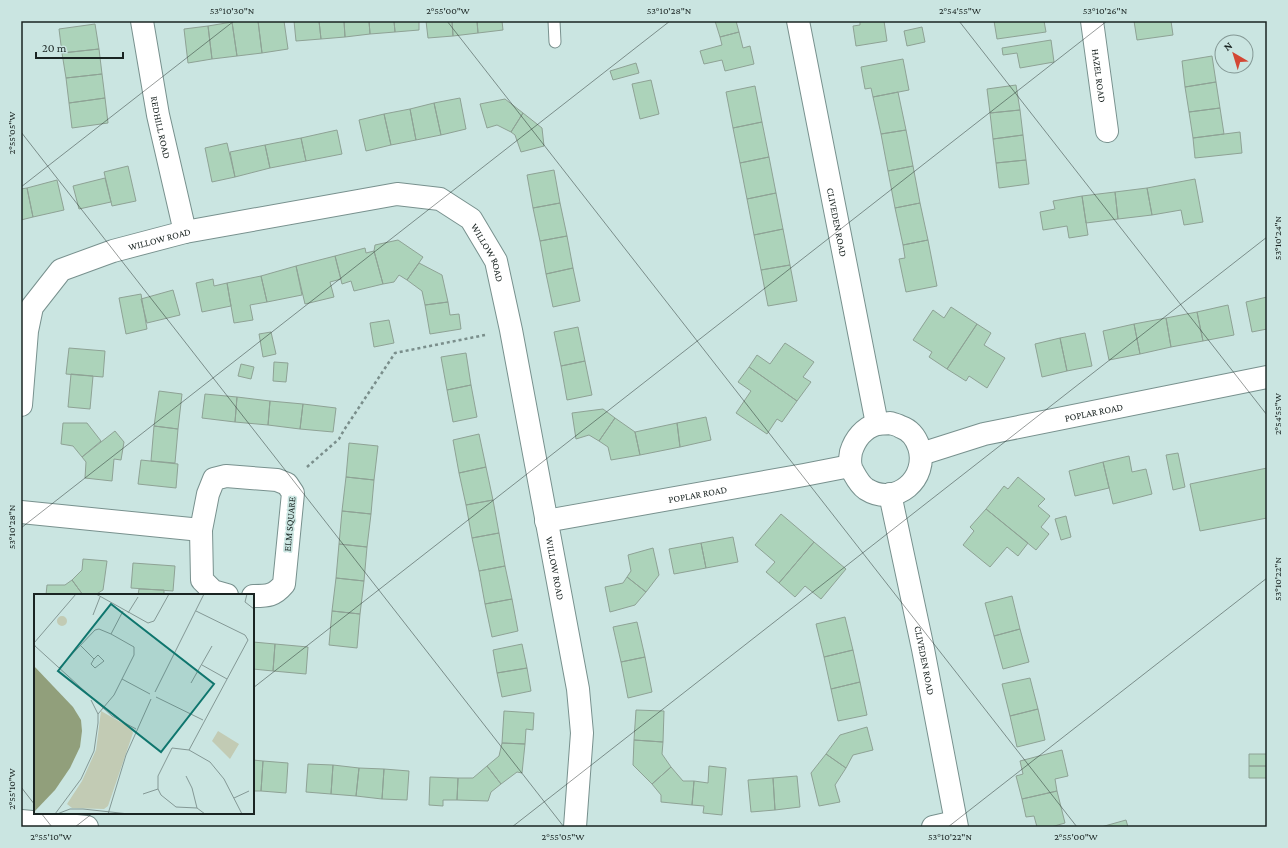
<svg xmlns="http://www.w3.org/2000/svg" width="1288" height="848" font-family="'Crimson Pro',serif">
<rect width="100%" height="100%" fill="#cae5e1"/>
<path fill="#acd3ba" stroke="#8ea295" d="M244,21H258L262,53L237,56L232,22Z
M258,21H284L288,49L262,53Z
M294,21H319L321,39L296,41Z
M319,21H344L345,37L321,39Z
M344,21H369L370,34L345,37Z
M369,21H394L395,32L370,34Z
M394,21H419V30L395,32Z
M426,21H452L453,36L428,38Z
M452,21H477L478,33L453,36Z
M477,21H502L503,30L478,33Z
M715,21H736L739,32L720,37Z
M860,21H884L887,41L856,46L853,26L860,25Z
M994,21H1044L1046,32L997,39Z
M1134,21H1171L1173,35L1137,40Z
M232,22L237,56L212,59L208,26Z
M95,24L99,49L62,53L59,29Z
M208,26L212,59L188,63L184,29Z
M922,27L925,42L907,46L904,31Z
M739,32L743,48L750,46L754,64L725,71L722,60L704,64L700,51L722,45L720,37Z
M1051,40L1054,62L1020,68L1017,53L1003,55L1002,48Z
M99,49L102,74L66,78L62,53Z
M1212,56L1216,82L1185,87L1182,61Z
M903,59L909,90L873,97L871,88L865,89L861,67Z
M636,63L639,73L613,80L610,71Z
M102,74L105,98L69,103L66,78Z
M651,80L659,114L640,119L632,84Z
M1216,82L1220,108L1189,112L1185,87Z
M1016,85L1020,110L990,113L987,89Z
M755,86L762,122L733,128L726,92Z
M898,92L906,130L881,134L873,97Z
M105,98L108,123L72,128L69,103Z
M460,98L466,129L441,135L434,103Z
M505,99L523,113L511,132L497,125L487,128L480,104Z
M434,103L441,135L416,140L410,109Z
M1220,108L1224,134L1193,138L1189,112Z
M410,109L416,140L391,145L384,114Z
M1020,110L1023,135L993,139L990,113Z
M523,113L542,128L544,146L521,152L515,135L511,132Z
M384,114L391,145L366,151L359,120Z
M762,122L769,157L740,163L733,128Z
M337,130L342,154L306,161L301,138Z
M906,130L913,166L888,171L881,134Z
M1240,132L1242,153L1195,158L1193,138Z
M1023,135L1026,160L996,163L993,139Z
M301,138L306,161L270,168L265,145Z
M227,143L235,177L212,182L205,148Z
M265,145L270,168L235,177L230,152Z
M769,157L776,193L747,199L740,163Z
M1026,160L1029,184L999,188L996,163Z
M128,166L136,201L112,206L104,172Z
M913,166L920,203L895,208L888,171Z
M554,170L560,203L533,208L527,175Z
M105,178L111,202L79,209L73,186Z
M1195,179L1203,222L1184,225L1181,210L1152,215L1147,188Z
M57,180L64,210L33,217L27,188Z
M27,188L33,217L21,220V189Z
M1147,188L1152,215L1118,219L1115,192Z
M1115,192L1118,219L1086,223L1082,196Z
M776,193L783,229L754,235L747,199Z
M1082,196L1088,235L1069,238L1067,226L1043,230L1040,212L1055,209L1053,201Z
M560,203L567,236L540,241L533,208Z
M920,203L928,240L903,245L895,208Z
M783,229L790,265L761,270L754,235Z
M567,236L573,268L546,274L540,241Z
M398,240L423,257L407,280L399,275L394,282L383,284L374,251L375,245Z
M928,240L937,286L906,292L899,259L905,258L903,245Z
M365,248L366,253L374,251L383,284L354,291L351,281L342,284L335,256Z
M335,256L341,279L330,282L334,297L305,304L296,266Z
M419,263L442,275L448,302L425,305L422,291L407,280Z
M790,265L797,301L768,306L761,270Z
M296,266L302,295L267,302L261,276Z
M573,268L580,301L553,307L546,274Z
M261,276L267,302L250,305L253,320L234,323L227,283Z
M213,279L214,286L227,283L231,306L202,312L196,283Z
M173,290L180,315L147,323L141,299Z
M141,294L147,329L126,334L119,298Z
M1267,297V329L1252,332L1246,302Z
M448,302L450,315L459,314L461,329L430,334L425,305Z
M1228,305L1234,335L1203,341L1197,312Z
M951,307L977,324L947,369L929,357L932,352L913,340L933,310L944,318Z
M1197,312L1203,341L1171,347L1166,318Z
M1166,318L1171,347L1140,354L1134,324Z
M389,320L394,343L374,347L370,323Z
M977,324L991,333L984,345L1005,358L987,388L969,376L966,381L947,369Z
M1134,324L1140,354L1109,360L1103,331Z
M578,327L585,361L561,366L554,332Z
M271,332L276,354L263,357L259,334Z
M1085,333L1092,366L1067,371L1060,338Z
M1060,338L1067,371L1042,377L1035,344Z
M785,343L814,362L803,377L811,382L797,401L749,367L757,355L770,364Z
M69,348L105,351L103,377L66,374Z
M466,353L471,385L447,390L441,357Z
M585,361L592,395L567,400L561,366Z
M274,362L288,363L286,382L273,381Z
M241,364L254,367L251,379L238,376Z
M749,367L797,401L782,422L777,419L767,434L736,413L751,391L738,382Z
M71,374L93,376L90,409L68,407Z
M471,385L477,417L453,422L447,390Z
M159,391L182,394L178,429L154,426Z
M205,394L237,397L235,422L202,418Z
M237,397L270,401L268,425L235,422Z
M270,401L303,404L300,429L268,425Z
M303,404L336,408L333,432L300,429Z
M603,409L615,418L599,441L589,435L576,439L572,413Z
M706,417L711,440L680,447L677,423Z
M615,418L635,432L640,455L611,460L608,447L599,441Z
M63,423H87L101,441L82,457L73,446L61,444Z
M677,423L680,447L640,455L635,432Z
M154,426L178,429L175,463L151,461Z
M115,431L124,442L121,460L114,459L112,481L85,478L86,462L82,457Z
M479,434L486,467L459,473L453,440Z
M349,443L378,446L374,480L346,477Z
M1178,453L1185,487L1173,490L1166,455Z
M1129,456L1132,472L1146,469L1152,494L1113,504L1103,462Z
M141,460L178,464L176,488L138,484Z
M1103,462L1109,488L1075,496L1069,471Z
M486,467L493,500L466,505L459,473Z
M1267,468V518L1200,531L1190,484Z
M346,477L374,480L371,514L342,511Z
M1018,477L1045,499L1038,506L1050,516L1041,527L1049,534L1036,550L986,509L1004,486L1008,489Z
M493,500L499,533L472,538L466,505Z
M986,509L1028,543L1018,556L1007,547L990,567L963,545L974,531L970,527Z
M342,511L371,514L367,547L339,544Z
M781,514L814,542L779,583L766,572L775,562L755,545Z
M1066,516L1071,537L1061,540L1055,519Z
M499,533L505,566L479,571L472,538Z
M733,537L738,562L706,568L701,543Z
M814,542L846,569L821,599L805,586L795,597L779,583Z
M701,543L706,568L674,574L669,549Z
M339,544L367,547L364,581L336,578Z
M653,548L659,575L646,592L627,577L631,571L628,555Z
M83,559L107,561L103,590L95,595H83L72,580L82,570Z
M133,563L175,566L173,591L131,588Z
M505,566L512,599L485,604L479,571Z
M627,577L646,592L635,605L610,612L605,587L623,583Z
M336,578L364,581L360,614L332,611Z
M72,580L83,595H46L47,585H65Z
M139,589L164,590V595H138Z
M1012,596L1020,629L994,636L985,603Z
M512,599L518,631L492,637L485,604Z
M332,611L360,614L357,648L329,645Z
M845,617L853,650L824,657L816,624Z
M637,622L645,657L621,662L613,627Z
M1020,629L1029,662L1003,669L994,636Z
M253,642L275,644L273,671L253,669Z
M275,644L308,647L306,674L273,671Z
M522,644L527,668L497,673L493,650Z
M853,650L860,682L831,689L824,657Z
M645,657L652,692L628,698L621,662Z
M527,668L531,691L502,697L497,673Z
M1030,678L1038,709L1010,716L1002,684Z
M860,682L867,715L838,721L831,689Z
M1038,709L1045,740L1017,747L1010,716Z
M636,710L664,711L663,742L634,740Z
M504,711L534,713L533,730L526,729L525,744L502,743Z
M867,727L873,750L853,755L846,768L826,754L840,735Z
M634,740L663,742L662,754L671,767L652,784L633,765Z
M502,743L525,744L522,773L517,772L501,784L487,766L499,756Z
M1062,750L1068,776L1055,779L1057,791L1022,799L1016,776L1023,774L1020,761Z
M826,754L846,768L835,785L840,802L819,806L811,773Z
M1249,754H1267V766H1249Z
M253,760L263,761L261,791H253Z
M263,761L288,763L286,793L261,791Z
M308,764L333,765L331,794L306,792Z
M333,765L359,768L356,796L331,794Z
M487,766L501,784L491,792L488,801L457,800L458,778H473Z
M709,766L726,768L722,815L703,813L704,806L692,805L694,781L708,783Z
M1249,766H1267V778H1249Z
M671,767L683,781H694L692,805L661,802V795L652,784Z
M359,768L384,769L382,799L356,796Z
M384,769L409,771L407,800L382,799Z
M797,776L800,807L775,810L773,778Z
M430,777L458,778L457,800H443V806L429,805Z
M773,778L775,810L751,812L748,780Z
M1057,791L1065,823L1051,827H1037L1034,816L1026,817L1022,799Z
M1126,820L1128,827H1101Z"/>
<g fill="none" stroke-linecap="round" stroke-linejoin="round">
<g stroke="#78918e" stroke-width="13">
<path id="service" d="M554,21L555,42"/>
</g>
<g stroke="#78918e" stroke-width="24">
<g id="minor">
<path id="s1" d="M142,21L158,115L185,232"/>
<path id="s2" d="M1092,21L1107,131"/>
<path id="s3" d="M21,405L27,331L32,307L61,270L113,251L185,232L397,194L440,199L471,219L496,261L511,330L578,689L582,733L575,827"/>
<path id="s4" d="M921,454L984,434L1267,377"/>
<path d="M21,512L201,530"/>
<path id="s5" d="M546,521L804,475L850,466"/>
<path d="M227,595L213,591L202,580L201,530L208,494L214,479L226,476L277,480L287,484L293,493L284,584C274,596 268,596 253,596"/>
<path d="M21,821L87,827"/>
<path d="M933,827L955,822"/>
</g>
</g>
<g stroke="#78918e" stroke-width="24">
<g id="tertiary">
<path id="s6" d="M798,21L877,424"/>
<path d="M890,423C893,424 898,425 901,427C910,430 916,438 919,447C929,478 896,508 866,489C859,484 856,477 852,470C849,464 850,458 851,452C855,439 864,428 877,424C881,423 886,424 890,423Z"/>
<path id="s7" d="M890,494L923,649L957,827"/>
</g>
</g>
<path stroke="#7a8e8b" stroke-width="2.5" stroke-dasharray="3 3" stroke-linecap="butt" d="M307,467L339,439L344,430L395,353L485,335"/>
<use href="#service" stroke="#fff" stroke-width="11"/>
<use href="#minor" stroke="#fff" stroke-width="22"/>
<use href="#tertiary" stroke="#fff" stroke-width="22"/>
</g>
<path fill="none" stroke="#1a2422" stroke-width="1" stroke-opacity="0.45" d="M447,21L1077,827M959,21L1267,415M21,132L564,827M21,187L234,21M21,528L670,21M253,688L1107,21M21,787L35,805M41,813L52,827M75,827L93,813M512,827L1267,237M948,827L1267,578"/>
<g text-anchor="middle" stroke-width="3.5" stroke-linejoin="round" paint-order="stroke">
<g font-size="10" fill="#1a2422" stroke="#cae5e1">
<text dy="4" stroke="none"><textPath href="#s2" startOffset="55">HAZEL ROAD</textPath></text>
<text dy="4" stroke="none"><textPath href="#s1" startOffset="108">REDHILL ROAD</textPath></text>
<text dy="4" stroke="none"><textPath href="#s6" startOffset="205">CLIVEDEN ROAD</textPath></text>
<text dy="4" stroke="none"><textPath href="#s3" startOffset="249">WILLOW ROAD</textPath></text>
<text dy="4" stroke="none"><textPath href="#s3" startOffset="609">WILLOW ROAD</textPath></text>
<text dy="4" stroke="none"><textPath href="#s4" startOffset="178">POPLAR ROAD</textPath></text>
<text dy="4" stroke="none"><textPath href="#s5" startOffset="154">POPLAR ROAD</textPath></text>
<text transform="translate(289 524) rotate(-85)" y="4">ELM SQUARE</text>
<text dy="4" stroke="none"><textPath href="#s3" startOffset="933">WILLOW ROAD</textPath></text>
<text dy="4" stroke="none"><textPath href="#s7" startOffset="170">CLIVEDEN ROAD</textPath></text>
</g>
</g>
<g transform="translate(34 594)">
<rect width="220" height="220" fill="#cae5e1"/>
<path d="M23 27a5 5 0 1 1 10 0a5 5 0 1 1-10 0ZM67,117L97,134L99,139L74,212L70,215L38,214L33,210L48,187L62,156ZM184,137L205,150L196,165L178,147Z" fill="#c2cbb4"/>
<path d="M0,72L39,113L47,126L48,137L46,153L36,174L21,196L0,218Z" fill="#919f7b"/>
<path fill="none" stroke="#849895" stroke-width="1" d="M42,0L0,49L1,52L78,122L102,135M62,0L114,29L120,27L135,0M213,0L211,8L220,15M94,19L104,3M59,21L66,3M77,40L89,17M46,51L60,65L64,61L70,67L61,74L57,70L60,65M168,71L193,85M25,74L61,36L65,35L77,40L100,53V61L80,101L64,120M88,85L116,100M157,89L178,52M121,98L170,0M122,103L169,126M155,156L214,46L211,41L162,17M152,182L158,194L163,214M109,200L124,195M200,204L215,197M21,220L47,185L60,157L64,129V120L57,106M23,220L36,215H49L95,220M74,220L92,161L117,105M171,220L163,214L142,213L127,201L124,195V182L138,154L155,156L176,168L190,185L208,220"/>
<path fill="#0f766e" fill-opacity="0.15" stroke="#0f766e" stroke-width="2" d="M77,10L180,90L127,158L24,77Z"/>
<rect width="220" height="220" fill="none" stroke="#1a2422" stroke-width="2"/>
</g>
<rect width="1288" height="848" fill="none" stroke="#cae5e1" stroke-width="44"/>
<g transform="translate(1234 54) rotate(322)"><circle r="19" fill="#cae5e1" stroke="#849895"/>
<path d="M0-3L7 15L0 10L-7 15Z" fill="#d34734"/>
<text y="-6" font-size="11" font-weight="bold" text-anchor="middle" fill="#1a2422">N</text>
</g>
<path d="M36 52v6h87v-6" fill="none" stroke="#1a2422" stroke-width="2"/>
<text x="42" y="52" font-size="12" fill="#1a2422" stroke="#cae5e1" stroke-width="3" paint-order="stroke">20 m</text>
<rect x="22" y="22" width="1244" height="804" fill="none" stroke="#1a2422" stroke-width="1.5"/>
<g font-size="10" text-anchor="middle" fill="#1a2422">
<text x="232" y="14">53°10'30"N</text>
<text x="448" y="14">2°55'00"W</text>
<text x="669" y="14">53°10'28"N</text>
<text x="960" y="14">2°54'55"W</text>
<text x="1105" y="14">53°10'26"N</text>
<text transform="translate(11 133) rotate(-90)" y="4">2°55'05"W</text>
<text transform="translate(1277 238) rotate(-90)" y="4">53°10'24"N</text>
<text transform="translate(1277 414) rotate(-90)" y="4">2°54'55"W</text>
<text transform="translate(11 527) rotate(-90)" y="4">53°10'28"N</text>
<text transform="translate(1277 579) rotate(-90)" y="4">53°10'22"N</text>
<text transform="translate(11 789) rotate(-90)" y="4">2°55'10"W</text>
<text x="51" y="840">2°55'10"W</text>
<text x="563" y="840">2°55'05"W</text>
<text x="950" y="840">53°10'22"N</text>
<text x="1076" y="840">2°55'00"W</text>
</g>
</svg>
